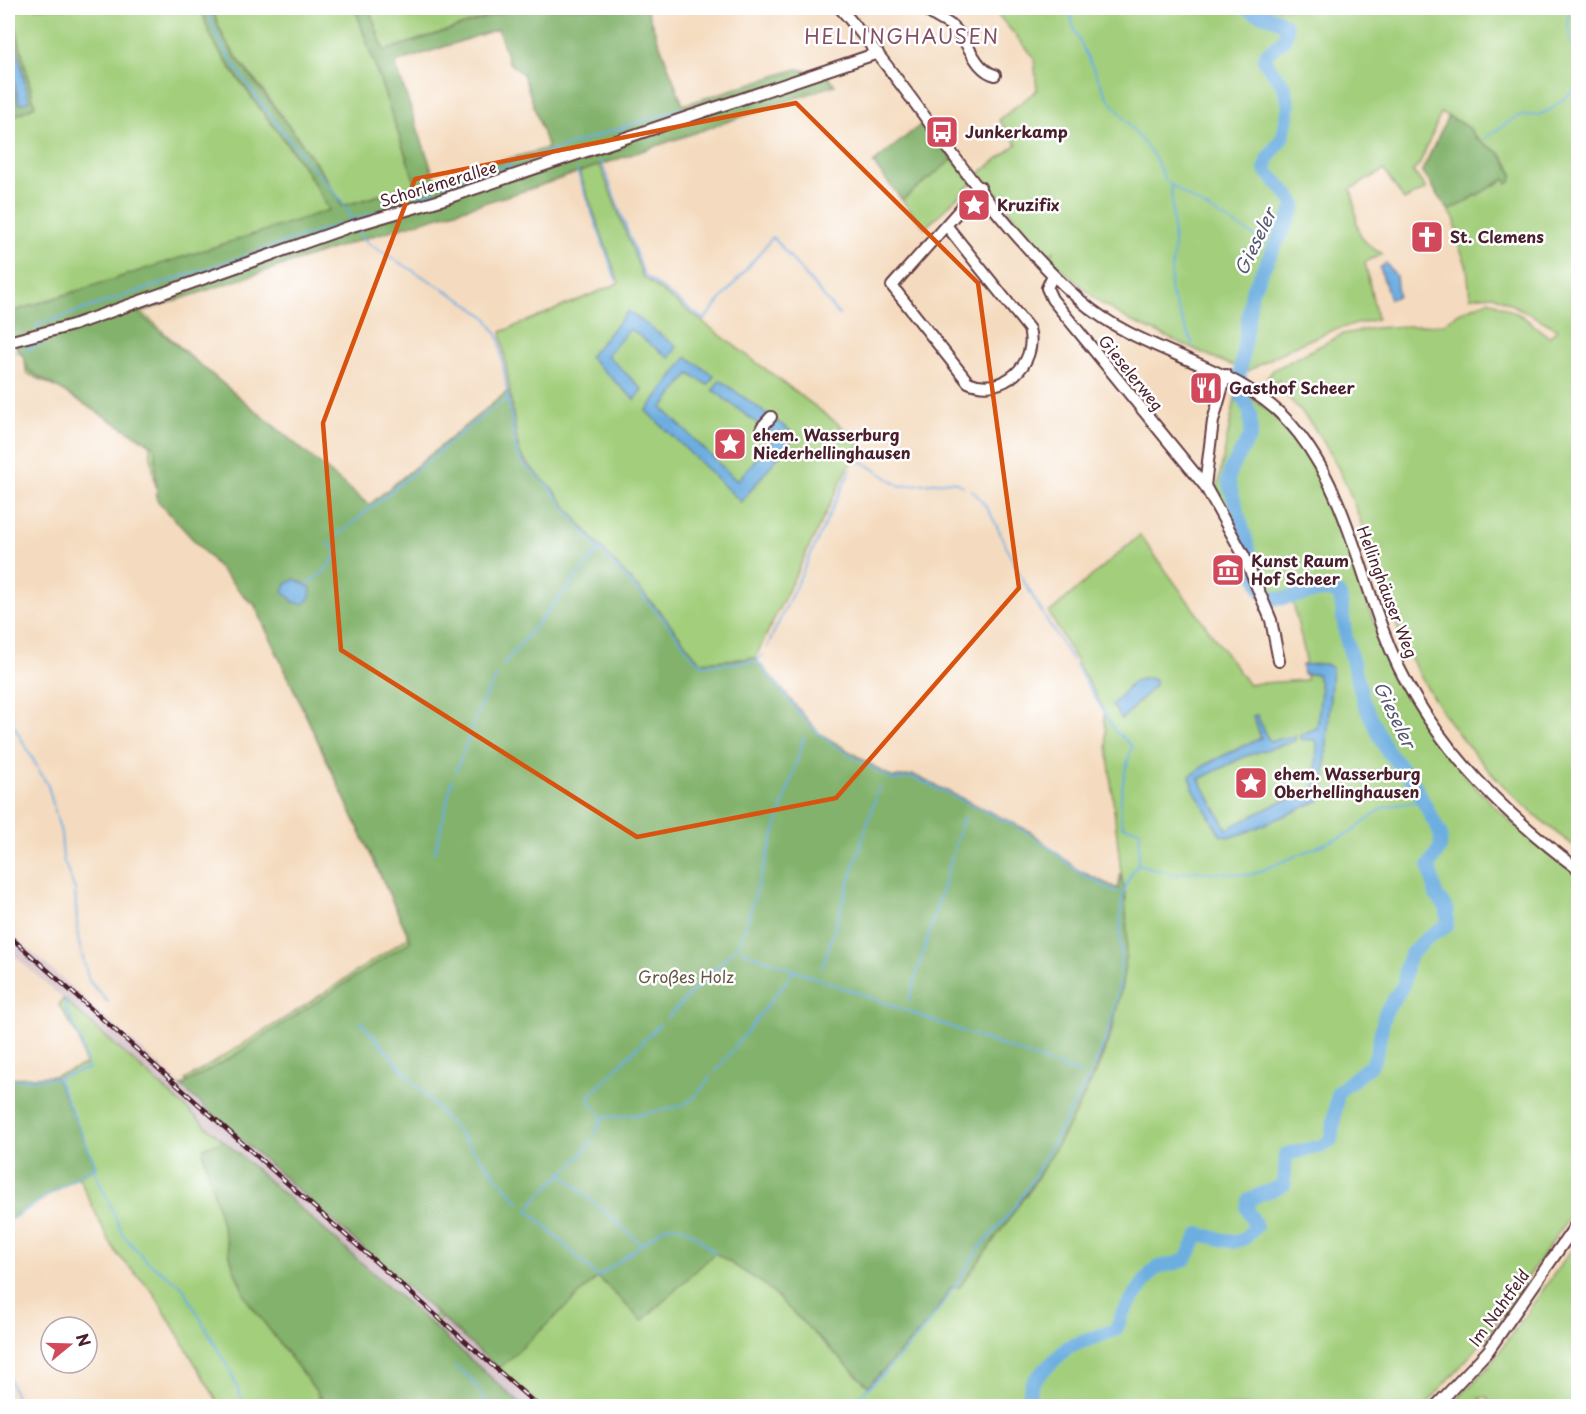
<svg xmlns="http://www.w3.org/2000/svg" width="1586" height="1414" font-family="'Playpen Sans',sans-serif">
<rect width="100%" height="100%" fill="#fff"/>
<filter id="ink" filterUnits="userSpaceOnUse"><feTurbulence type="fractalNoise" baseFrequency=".0167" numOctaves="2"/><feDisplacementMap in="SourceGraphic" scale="12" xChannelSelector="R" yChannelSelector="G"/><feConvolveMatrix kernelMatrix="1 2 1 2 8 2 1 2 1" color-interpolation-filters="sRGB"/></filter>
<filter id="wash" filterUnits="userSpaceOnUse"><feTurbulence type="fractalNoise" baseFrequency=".008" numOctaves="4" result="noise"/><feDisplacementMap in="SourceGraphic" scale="24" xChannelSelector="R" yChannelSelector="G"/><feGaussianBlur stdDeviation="1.35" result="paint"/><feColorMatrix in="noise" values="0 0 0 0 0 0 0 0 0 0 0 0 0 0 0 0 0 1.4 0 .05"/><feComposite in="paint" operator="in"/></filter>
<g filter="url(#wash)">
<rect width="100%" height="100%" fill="#f4dbbf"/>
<path fill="#d2bdc5" d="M8,931L541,1406H523L8,950Z"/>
<path fill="#a3cf7c" stroke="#767754" stroke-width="1.5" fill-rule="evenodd" d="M11,8H202C207,40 230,67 248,92C276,130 307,168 330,210L8,313V119L35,106Z
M213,8H355L416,185L342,206C320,164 288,126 260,87C241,63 219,38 213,8Z
M369,8H503L504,12L384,51Z
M992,8H1578V849C1505,796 1445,731 1406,648C1366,559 1357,459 1280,390L1284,385L1278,380L1274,384L1267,378L1273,370L1343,334L1375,328L1443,324L1459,313L1489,300L1522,316L1549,337L1558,329L1494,295L1470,297L1467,267L1458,243L1455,220L1449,211L1505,179L1511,182C1516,160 1494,151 1479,140C1475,137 1473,133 1470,129C1463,122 1450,118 1441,113L1419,165L1413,171L1426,189L1404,200L1384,170L1351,189C1360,219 1349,238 1383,254L1365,262L1377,319L1333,330L1294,346L1248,371L1242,366L1230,365L1131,321L1100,303L1048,257L1055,250L1046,258L980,173L1017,144L999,120L1037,90L1034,57Z
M953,159L972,183L925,228L902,200Z
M600,165L643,277L861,441L755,658L700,662L519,453L501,332L619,283L579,172Z
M140,310L208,373L370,507L509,449L1026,1197L1096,1073L1114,1026L1126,897L1121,873L1103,708L1049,613L1140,535L1248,684L1306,680L1305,654L1292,599L1268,601L1216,494L1237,389C1344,448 1348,586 1401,684C1443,761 1506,825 1578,874V1205L1485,1339L1425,1406H973L961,1403L951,1406H541L499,1369L503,1365L445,1314L432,1327L318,1397L327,1406H220L153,1292L118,1255L109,1241L78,1176L96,1166L55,1076L85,1065L79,1038L59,1005L63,999L429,1323L440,1310L185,1080L303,1007L409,937L254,604L160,497L155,483L149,442L75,396L26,373L25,355ZM765,1285L871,1382V1383L867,1385Z
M1578,1240V1406H1492L1487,1398H1479L1484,1406H1451L1490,1365Z"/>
<path fill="#82b26c" stroke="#66684c" stroke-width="1.5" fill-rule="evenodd" d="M8,8H11L35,106L8,119Z
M202,8H213C219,40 243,66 262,91C290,128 320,165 342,206L416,185L355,8H369L384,51L504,12L503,8H646L683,105L797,69L825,73L835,85L527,190L369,237L138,313L369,505L508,391L516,443L525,463L552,488L588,534L662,614L700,662L755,658L819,733L893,778L914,775L1031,832L1078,870L1118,889L1121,873C1154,1028 1046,1169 960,1287H951L929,1322L868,1386L765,1285L715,1253L642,1321L598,1277L499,1369L181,1086L233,1056L411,941L254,603L250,602L157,500L155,447L28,370L24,358L8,335V313L329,210C308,168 276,130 248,92C230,66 207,40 202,8ZM498,29L509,63L523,74L548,148L435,179L395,63Z
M1448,116L1469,128L1477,139L1500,153L1513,174L1511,182L1507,184L1505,179L1449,211L1422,171Z
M924,122L953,159L902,200L873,163Z
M55,1076L96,1166L8,1221V1078Z
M224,1141L523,1406H327L247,1300L233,1267L203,1153L204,1147Z"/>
<path fill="#6daee1" stroke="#5c6686" stroke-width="1.5" d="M8,8L29,101L19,104L8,52Z
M1386,263L1396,276L1398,296L1390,299L1380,268Z
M628,311L677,347L669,358L630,329L607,355L642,389L635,400L589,357Z
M687,357L714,376L708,385L689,374L662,408L737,481L775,437L713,390L720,380L796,435L741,502L646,411Z
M295,579L311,588L310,597L304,604L293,602L283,591L286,584Z
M1325,664L1332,668L1324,790L1319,801L1242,834L1230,837L1220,835L1192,786L1190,776L1208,763L1261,738L1253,716L1257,715L1267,737L1271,741L1295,736V741L1246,756L1199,779L1227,829L1280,802L1306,795L1315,788L1317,744L1315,740L1300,739V735L1317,728L1321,690L1317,674H1303L1302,665Z
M1149,678L1155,680V685L1122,719L1112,705L1134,681Z"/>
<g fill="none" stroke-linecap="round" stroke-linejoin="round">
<path stroke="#6daee1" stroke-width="2" d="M207,8C215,49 276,123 303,157C320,178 344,196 353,222
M1069,8L1075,32L1107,96L1155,158L1165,180L1185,195L1273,247
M1569,8C1566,24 1570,41 1578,55
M1484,139L1517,116L1538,115L1550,110L1578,87
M601,161L644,275L704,320L773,237L839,315
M577,171L616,280
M1171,185L1174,244L1170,291L1193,345
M444,186L682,108
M408,202L435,191
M356,230L369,244L465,302L486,317L499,338L517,454L524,464L550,488L584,532L664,619L696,660L706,665L757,661L763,654
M39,331L37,325L404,203
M24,351L43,343L41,336
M8,353L17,352
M854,463L863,462L900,486L953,481L963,486
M971,490C993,508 1000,536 1013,561C1030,595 1052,628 1072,660
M333,539L487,412L507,399
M307,584L326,570L338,552L328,543
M767,647L851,469
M757,661L809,724L829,742L893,780L914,777L1014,825L1047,845L1077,871L1117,892
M1075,664L1115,731L1132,746C1124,774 1118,797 1122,826L1140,830L1138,864L1174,875L1194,871L1251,875L1352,832L1384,807L1421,801
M503,665L599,550
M8,705L14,726L48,786L61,833L63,859L75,890L78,939L89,981L108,1002
M456,771L481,704L497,676
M435,852L452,781
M742,951L1080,1074
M822,968L879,787
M68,1000L65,1007L80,1038L88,1069L57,1078L96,1166L93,1167L123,1235L147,1261L182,1286L230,1371L245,1406
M909,1000L964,816
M667,1018L740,943L804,738
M361,1022L519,1202
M716,1071L795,970
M1092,1071C1107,1042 1117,1007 1120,975C1123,938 1113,893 1138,864
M8,1080L57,1078
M596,1109L588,1099L592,1093L660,1024
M603,1116C619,1119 676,1110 690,1101C699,1094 705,1085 711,1076
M595,1134L602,1120L600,1113
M592,1140C577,1167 545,1183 528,1210L598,1277L665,1227C685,1220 700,1241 715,1253
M561,1173L641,1244
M8,1221L93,1167
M955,1286L979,1249L1015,1207L1033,1179L1090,1076
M454,1366L470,1378L490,1406
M8,1374L16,1398L8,1403
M849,1406C889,1369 924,1335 953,1288
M1026,1406H1027"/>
<path stroke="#6daee1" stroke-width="14" d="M1027,1406L1031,1385L1035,1379L1068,1347L1115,1330C1120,1325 1119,1320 1122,1314C1125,1309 1152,1270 1155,1269C1165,1264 1177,1265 1186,1259L1199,1234L1234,1242L1245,1238L1256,1226L1247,1209L1249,1199L1284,1185L1286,1154L1322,1146L1331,1140L1338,1092L1372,1064L1376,1055L1385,1013L1404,984L1406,965L1411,954L1427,938L1447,926V909L1436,895L1429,866L1440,848L1441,835L1412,780L1387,751L1364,703L1346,638L1340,595C1324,582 1285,606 1266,596L1261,589L1228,480L1231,469L1251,435L1250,413L1238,387L1252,291L1295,206L1287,193L1265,170L1268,158L1283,137L1289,106L1284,86L1264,61V57C1273,45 1289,44 1286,26C1275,14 1259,18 1247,8"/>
</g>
</g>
<g filter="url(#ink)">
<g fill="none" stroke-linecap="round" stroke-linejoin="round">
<g stroke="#643b41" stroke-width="14">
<path id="minor" d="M840,8C923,103 986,218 1081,301C1147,359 1243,361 1299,434C1343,490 1359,567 1384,633C1421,732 1495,807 1578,869
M925,8C932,17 942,19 952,26C969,39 973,69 995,75
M946,225L1029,329C1039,364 1002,397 968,382L892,286L980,187
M1053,275L1047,288L1052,299L1205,486L1244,556L1271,620L1279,661
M8,342L73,325L349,227L444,199L878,53
M762,427L771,417
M1205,486L1213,421L1226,375
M1436,1406L1488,1351L1578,1222"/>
</g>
<use href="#minor" stroke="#fff" stroke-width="10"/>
<g stroke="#4a1f2b" stroke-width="4.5">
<path id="rail" d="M8,935L538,1406"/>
</g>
<use href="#rail" stroke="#fff" stroke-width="2" stroke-dasharray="7" stroke-linecap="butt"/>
</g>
</g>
<path fill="none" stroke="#d8530f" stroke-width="4.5" stroke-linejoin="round" d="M796,103L978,283L1019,588L836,798L637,837L341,650L323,423L415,179Z"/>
<defs>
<g id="bus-square" transform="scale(1.725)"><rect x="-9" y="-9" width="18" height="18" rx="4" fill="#d1495b" stroke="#fff"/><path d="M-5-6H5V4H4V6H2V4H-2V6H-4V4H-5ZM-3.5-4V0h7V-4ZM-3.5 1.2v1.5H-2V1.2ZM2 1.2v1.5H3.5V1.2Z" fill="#fff"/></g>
<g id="sight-square" transform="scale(1.725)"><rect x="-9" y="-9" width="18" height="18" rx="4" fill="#d1495b" stroke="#fff"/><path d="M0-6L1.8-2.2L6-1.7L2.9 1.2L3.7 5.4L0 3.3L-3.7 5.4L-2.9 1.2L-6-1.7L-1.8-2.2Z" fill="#fff"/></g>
<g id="church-square" transform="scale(1.725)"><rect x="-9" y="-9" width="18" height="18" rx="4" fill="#d1495b" stroke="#fff"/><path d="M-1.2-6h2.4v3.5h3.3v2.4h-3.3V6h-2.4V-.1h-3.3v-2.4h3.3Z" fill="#fff"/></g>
<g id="restaurant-square" transform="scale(1.725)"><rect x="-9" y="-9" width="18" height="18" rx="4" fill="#d1495b" stroke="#fff"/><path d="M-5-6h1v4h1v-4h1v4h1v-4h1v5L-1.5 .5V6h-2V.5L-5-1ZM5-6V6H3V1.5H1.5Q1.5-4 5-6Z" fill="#fff"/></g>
<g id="museum-square" transform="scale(1.725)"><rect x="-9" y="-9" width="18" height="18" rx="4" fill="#d1495b" stroke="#fff"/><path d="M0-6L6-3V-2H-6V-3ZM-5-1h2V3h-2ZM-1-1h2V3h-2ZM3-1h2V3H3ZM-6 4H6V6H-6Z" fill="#fff"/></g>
</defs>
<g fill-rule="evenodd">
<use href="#bus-square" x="942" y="132"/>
<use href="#sight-square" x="974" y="205"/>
<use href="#church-square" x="1427" y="237"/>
<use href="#restaurant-square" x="1206" y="388"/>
<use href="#sight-square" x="730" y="444"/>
<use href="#museum-square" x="1228" y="570"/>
<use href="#sight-square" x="1251" y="783"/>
</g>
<g text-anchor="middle" stroke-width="5" stroke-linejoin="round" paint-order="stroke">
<g font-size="16" font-weight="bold" fill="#4a1f2b" stroke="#fff" text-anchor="start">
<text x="965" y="138">Junkerkamp</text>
<text x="997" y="211">Kruzifix</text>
<text x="1450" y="243">St. Clemens</text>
<text x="1229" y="394">Gasthof Scheer</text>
<text x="753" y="441">ehem. Wasserburg<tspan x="753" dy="18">Niederhellinghausen</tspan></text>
<text x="1251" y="567">Kunst Raum<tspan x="1251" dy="18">Hof Scheer</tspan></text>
<text x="1274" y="780">ehem. Wasserburg<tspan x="1274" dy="18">Oberhellinghausen</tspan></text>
</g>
<g font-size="16" fill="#4a1f2b" stroke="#fff">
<text transform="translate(438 184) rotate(-17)" y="6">Schorlemerallee</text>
<text transform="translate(1131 373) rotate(51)" y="6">Gieselerweg</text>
<text transform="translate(1387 592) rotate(69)" y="6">Hellinghäuser Weg</text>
<text transform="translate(1499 1308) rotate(-54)" y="6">Im Nahtfeld</text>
</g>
<g font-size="16" fill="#655443" stroke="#fff">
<text x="686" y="983">Großes Holz</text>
</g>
<g font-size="18" font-style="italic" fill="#585874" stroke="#fff">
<text transform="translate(1256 242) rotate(-64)" y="6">Gieseler</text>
<text transform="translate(1394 715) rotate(64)" y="6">Gieseler</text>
</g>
<g font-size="20" letter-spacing="1.5" fill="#844f66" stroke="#fff">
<text x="902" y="44">HELLINGHAUSEN</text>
</g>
</g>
<rect width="1586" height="1414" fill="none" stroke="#fff" stroke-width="30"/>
<g transform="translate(69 1345) rotate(71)"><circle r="28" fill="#ffffff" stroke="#b7a5aa" stroke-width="1.5"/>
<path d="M0-4.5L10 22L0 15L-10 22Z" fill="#d1495b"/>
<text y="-9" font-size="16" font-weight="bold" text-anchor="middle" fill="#4a1f2b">N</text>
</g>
</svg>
